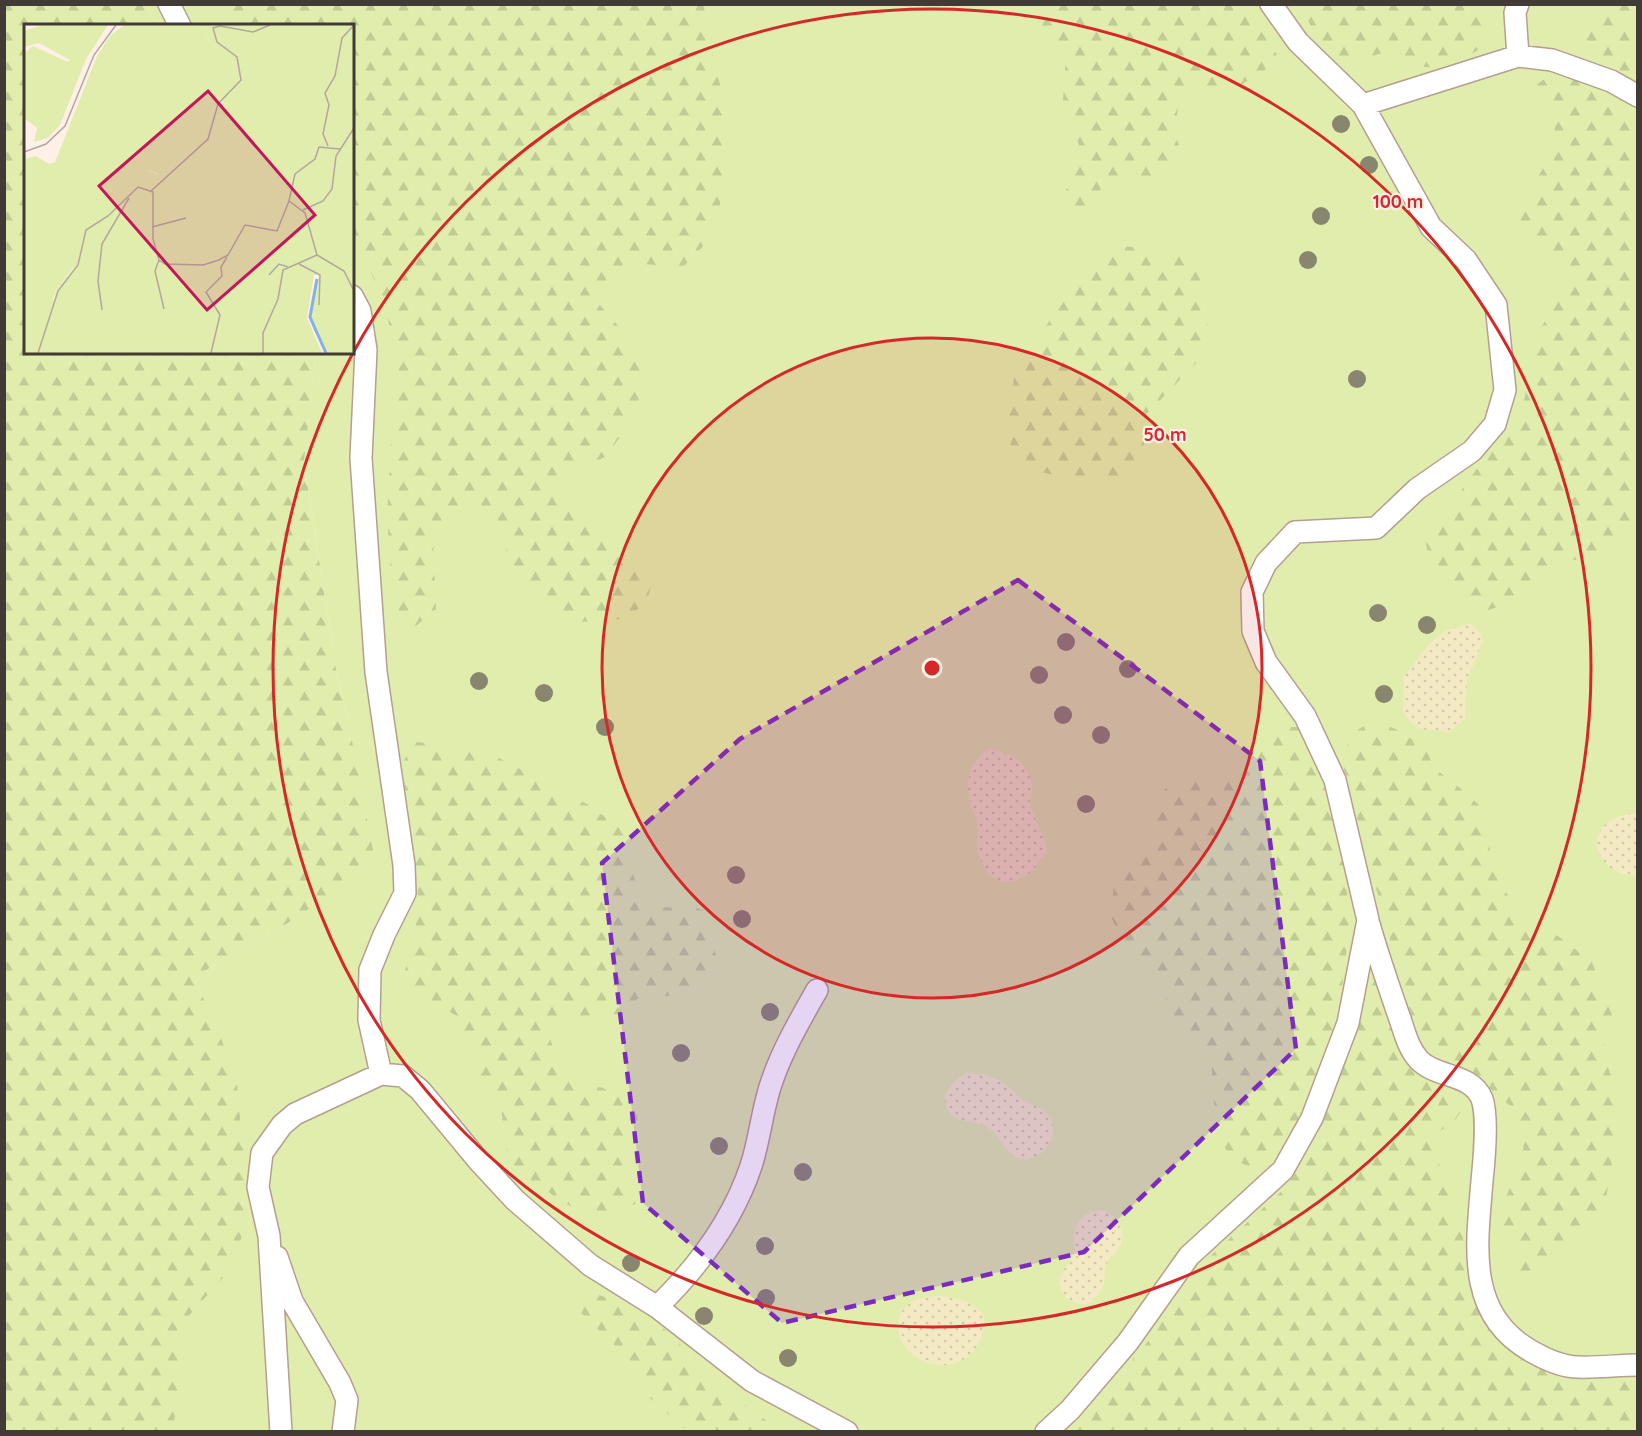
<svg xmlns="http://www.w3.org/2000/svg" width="1642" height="1436" font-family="Quicksand,sans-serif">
<defs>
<pattern id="forest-firs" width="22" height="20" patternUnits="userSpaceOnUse" patternTransform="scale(1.5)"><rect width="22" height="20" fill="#e0edac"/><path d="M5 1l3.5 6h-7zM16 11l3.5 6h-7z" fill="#c1cc95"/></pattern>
<pattern id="sand-dots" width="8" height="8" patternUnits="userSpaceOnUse" patternTransform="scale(1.5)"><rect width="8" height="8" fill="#f3eac4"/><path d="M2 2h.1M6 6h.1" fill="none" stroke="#d2c9a9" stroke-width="1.8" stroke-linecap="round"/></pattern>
</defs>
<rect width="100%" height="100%" fill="#fef0e7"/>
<path fill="#e0edac" d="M145,5H1637V1431H150L235,1073L194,977L293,920L348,720L337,676L304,461L315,360L311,353L352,352V26L155,25Z"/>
<path fill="url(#forest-firs)" d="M5,4L145,5L155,25L26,26V352H311L315,360L304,462L337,676L348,720L375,861L293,920L194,977L236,1073L241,1128L247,1142L243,1230L235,1264L186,1319L173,1431H5Z
M1038,4L1249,5L1277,55L1266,69L1241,85L1193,87L1179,99L1175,134L1184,159L1156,180L1128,177L1104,182L1094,202L1074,216L1058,204L1079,168L1080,148L1063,100L1066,57L1036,24Z
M217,5H704L706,29L723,97L730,173L708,241L683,267L643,264L610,273L599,304L621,329L637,354L644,386L629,425L605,457L560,475L554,497L628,553L653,579L646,604L622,619L566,623L532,599L507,567L506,537L493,510L454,508L433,537L436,609L416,626L404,627L394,615L387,515L396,364L385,302L361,252L353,240L352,26L227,25Z
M1434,5L1438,7L1478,5L1494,20L1485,47C1438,70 1432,75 1382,53L1360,60L1337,59L1313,31L1301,5Z
M1622,5H1637V84L1605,67L1591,57L1586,35L1597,17Z
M1554,72L1607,90L1637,106V516L1611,552L1565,562L1521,598L1489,610L1452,594L1432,571L1426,544L1445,513L1523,405L1540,329L1572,279L1557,254L1538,251L1517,236L1521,211L1553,148L1556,115L1536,85Z
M1119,246L1144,248L1179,255L1198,269L1207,295L1208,341L1200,359L1140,421L1144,444L1138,471L1120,480L1083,483L1023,467L1011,448L1009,418L1014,378L1053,315L1081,280Z
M1378,721L1402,732L1426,750L1435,769L1452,781L1479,805L1491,833L1489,856L1503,889L1534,927L1558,936L1592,962L1612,1015L1603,1041L1607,1064L1618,1098V1126L1605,1204L1589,1216L1566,1240L1558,1261L1534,1276L1519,1271L1514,1250L1503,1228L1500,1213L1523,1154L1524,1132L1515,1110L1470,1072L1441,1063L1427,1053L1418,1042L1344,770C1346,743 1349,728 1378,721Z
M1279,727H1299L1326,785L1346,874L1349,929L1339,1012L1305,1109L1291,1142L1262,1172L1232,1159L1216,1133L1211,1058L1169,1011L1162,980L1124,943L1111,917L1114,884L1154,834L1153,804L1170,783L1244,776Z
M416,742L442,744L499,758L587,804L622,829L636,885L657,907L697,908L711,913L712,935L717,962L693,988L667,996L637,999L620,1014L581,1016L546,1026L563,1078L603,1088L637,1106L638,1135L616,1153L628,1176L637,1203L616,1213H583L556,1198L538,1183L510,1174L501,1108L480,1076L472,1050L457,1016L435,1004L412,1001L399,985L414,947L418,895L402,763Z
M1371,966L1404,1063L1418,1076L1456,1090L1464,1101C1458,1122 1450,1127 1430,1135L1463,1239L1468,1270L1482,1316L1499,1339L1517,1355L1540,1369L1568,1375L1637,1376V1431L1074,1432L1084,1416L1143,1348L1206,1260L1283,1190L1306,1159L1323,1121L1354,1031Z
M585,1290L625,1304L657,1322L730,1393L780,1431L692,1432L684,1428L650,1398L632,1362L580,1312L574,1301Z"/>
<path fill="url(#sand-dots)" d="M1469,624L1478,630L1483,640L1467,681L1465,719L1449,732L1420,729L1409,721L1403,711L1404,676L1430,643L1447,630Z
M989,749C1009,752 1030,763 1032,786C1032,792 1029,798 1030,804C1032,815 1044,836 1047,849C1032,882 994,900 979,855C975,841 979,828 976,818C975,814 972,810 971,805C964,783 969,761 989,749Z
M1632,813H1638L1637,875C1611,879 1581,846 1606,824C1613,818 1623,815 1632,813Z
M968,1073C983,1074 999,1078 1010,1088C1014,1091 1016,1095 1020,1098C1030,1105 1042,1106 1050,1118C1061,1137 1041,1164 1019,1158C1002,1153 1000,1131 983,1125C964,1118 946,1125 945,1096C951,1084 956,1078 968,1073Z
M1101,1210C1116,1213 1128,1232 1120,1246C1117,1253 1109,1257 1106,1265C1104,1269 1105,1274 1105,1279C1103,1291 1096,1297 1087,1305C1067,1303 1053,1292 1063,1271C1067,1264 1074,1258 1075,1250C1075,1250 1074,1242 1074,1241C1074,1222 1083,1212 1101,1210Z
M937,1296C959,1298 968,1299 984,1315C986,1356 952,1378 916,1357C897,1346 891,1316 910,1303C918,1297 928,1297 937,1296Z"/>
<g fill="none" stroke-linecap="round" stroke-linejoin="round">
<g stroke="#b49f91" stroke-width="24">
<path id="lane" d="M169,4L180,26
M1271,4L1298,42L1363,105
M1518,4L1515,13L1518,56
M352,296L360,311L366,350L361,458L376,672L404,865L405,893L384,935L370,970L369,1020L381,1074
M1369,924C1378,956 1389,987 1400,1019C1405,1033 1408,1048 1419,1060C1436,1078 1472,1073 1482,1099C1488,1116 1484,1162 1482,1181C1477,1244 1465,1314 1531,1351C1545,1359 1563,1367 1578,1367C1598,1368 1618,1365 1638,1365
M277,1257L292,1301L340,1383L347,1400L343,1432
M657,1307C697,1268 733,1220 751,1166C760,1139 762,1109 772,1081C783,1049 800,1020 817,990
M281,1432L269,1236L258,1187L262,1153L282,1125L295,1114L381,1074L403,1076L420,1090L478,1160L515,1200L590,1265L657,1307L752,1381L847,1432
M1046,1432L1070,1410L1128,1342L1189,1256L1283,1170L1312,1118L1348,1023L1368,920L1335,780L1305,716L1266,662L1253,631L1252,592L1266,563L1295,532L1376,528L1417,489L1472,451L1495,424L1505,390L1496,305L1466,260L1431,227L1363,105L1518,56L1552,60L1611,81L1638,96"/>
</g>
<use href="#lane" stroke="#fff" stroke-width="21"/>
</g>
<g fill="#89866f">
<circle cx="1341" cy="124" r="9"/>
<circle cx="1369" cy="165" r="9"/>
<circle cx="1321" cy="216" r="9"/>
<circle cx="1308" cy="260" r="9"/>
<circle cx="1357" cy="379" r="9"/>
<circle cx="1378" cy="613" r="9"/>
<circle cx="1427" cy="625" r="9"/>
<circle cx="1066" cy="642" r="9"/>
<circle cx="1128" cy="669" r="9"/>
<circle cx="1039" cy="675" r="9"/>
<circle cx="479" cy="681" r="9"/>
<circle cx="544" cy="693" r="9"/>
<circle cx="1384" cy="694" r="9"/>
<circle cx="1063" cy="715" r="9"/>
<circle cx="605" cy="727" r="9"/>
<circle cx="1101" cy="735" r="9"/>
<circle cx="1086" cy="804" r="9"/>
<circle cx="736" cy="875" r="9"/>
<circle cx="742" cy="919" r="9"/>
<circle cx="770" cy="1012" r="9"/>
<circle cx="681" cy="1053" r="9"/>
<circle cx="719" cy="1146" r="9"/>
<circle cx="803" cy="1172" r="9"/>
<circle cx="765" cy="1246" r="9"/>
<circle cx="631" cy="1263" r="9"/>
<circle cx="766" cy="1298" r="9"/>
<circle cx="704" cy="1316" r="9"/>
<circle cx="788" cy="1358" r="9"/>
</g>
<path fill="#7b2cbf" fill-opacity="0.2" stroke="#7b2cbf" stroke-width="4.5" stroke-dasharray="12 8" stroke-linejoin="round" d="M1018,580L1260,761L1296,1049L1084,1252L782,1323L643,1203L602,863L740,739Z"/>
<circle cx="932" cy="668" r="330" fill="#d62828" fill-opacity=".12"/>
<g fill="none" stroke="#d62828" stroke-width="3">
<circle cx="932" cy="668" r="330"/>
<circle cx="932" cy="668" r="659"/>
</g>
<g transform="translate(24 24)">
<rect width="330" height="330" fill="#fef0e7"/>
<path d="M186,1H330V329H303L289,305L287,291L295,251H290L283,294L298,329H0V285L30,276L32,265L49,245L68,184L122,146L133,150L155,137L177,115L199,65L211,49L207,33L185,18L182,7Z" fill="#e0edac"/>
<path d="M19,1H84L62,35L36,101L24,114L10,118L13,104L0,94V29L9,22L44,38L46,36L15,19L0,23V7ZM100,1H186L182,7L185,18L207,33L211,49L199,65L177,115L143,152L123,146L113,161L84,176L81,189L63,202L52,240L32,265L23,294L2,300L0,309V135L12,132L25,140L31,138L73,32L86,12ZM249,1H267L259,9L262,27L252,37L236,36L234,39L239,93L236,98L227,96L230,120L218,134L208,136L203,131L197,141L183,142V155H178L174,151L175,135L166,140L163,137L186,116L202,74L205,70L215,72L221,57L219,34L193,9L199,6L209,11L229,12ZM302,1L310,2L315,10L305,20L294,63L289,55L292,25ZM330,3V102L321,120L312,115L308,121L301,115L305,83L302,69L312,57L319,16ZM295,125H313L306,164L297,175L286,180L280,170L282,156L276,149L290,140ZM270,128L257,149L266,152L263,167L238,163L264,130ZM155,148L161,165L158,176L161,181L154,185L142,176V188L132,194L128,183L137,169L135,162ZM233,167L240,170V178L221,183L216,173ZM278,189L289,230L268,239L266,232L256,225L235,220L236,211L266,204L265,197ZM287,189L301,204V235L295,229L284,191ZM124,196L129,234L120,242L117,238L118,225ZM78,198L83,207L73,227L64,232L56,277L73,290L85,329H60L52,316L41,310L50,329H16L31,297L34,269L51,247L62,207ZM201,207L213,212L206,226L195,235L178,240L187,212ZM218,218L220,232L213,256L198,268L188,267L199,255L198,243ZM201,234L196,250H191L181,269L194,288L186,329H125L124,305L116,294L117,285L123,278L113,262L120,246L128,244L135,252L142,251L145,243ZM272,241L295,251L268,250L264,300L271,329H240L250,285L258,282L254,279L259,247ZM319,248L330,269V284L312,319L318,325L330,324V329H303L287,297L290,270L292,264L294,306L302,302L310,305L313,299L304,298V292L312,281L317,264L313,257ZM247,255L250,268L241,289L244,257ZM197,303L205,323V329H188Z" fill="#e0edac"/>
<path fill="none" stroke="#86afef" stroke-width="3" d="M293,255L286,293L302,329"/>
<path fill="none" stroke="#b3a79f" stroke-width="1.5" d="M304,122L299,110L305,81L301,69L311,52L318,14L330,1M0,128L22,120L41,102L70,31L92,1M127,167L184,115L194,80L217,56L213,33L193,18L189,4L196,2L229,8L246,1M265,177L271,150L291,135L295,123L316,125M279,186L299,177L308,165L312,132L330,104M128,203L162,194M135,236L131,247L140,285M275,240L296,251L295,281M245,251L255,240L264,243M78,286L74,257L78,220L105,174M14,329L34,267L54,241L62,206L84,192L114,163L129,168V215L135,236L141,240L179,241L195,236L204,231L221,201L253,207L265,177L281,189L293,231L320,247L330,267M187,329L196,291L182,268L198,252L197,243L203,233M239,329V309L254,275L259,246L293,231"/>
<path fill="#c2185b" fill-opacity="0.15" stroke="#c2185b" stroke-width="3" d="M184,67L291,191L183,286L75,162Z"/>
<rect width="330" height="330" fill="none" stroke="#423a34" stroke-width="3"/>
</g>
<circle cx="932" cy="668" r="9" fill="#d62828" stroke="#fef0e7" stroke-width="3"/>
<g font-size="18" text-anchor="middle" font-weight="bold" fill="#d62828" stroke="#fef0e7" stroke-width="4.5" stroke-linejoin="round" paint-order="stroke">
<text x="1398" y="208">100 m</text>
<text x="1165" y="441">50 m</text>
</g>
<rect width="1642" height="1436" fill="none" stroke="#423a34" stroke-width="12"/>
</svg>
